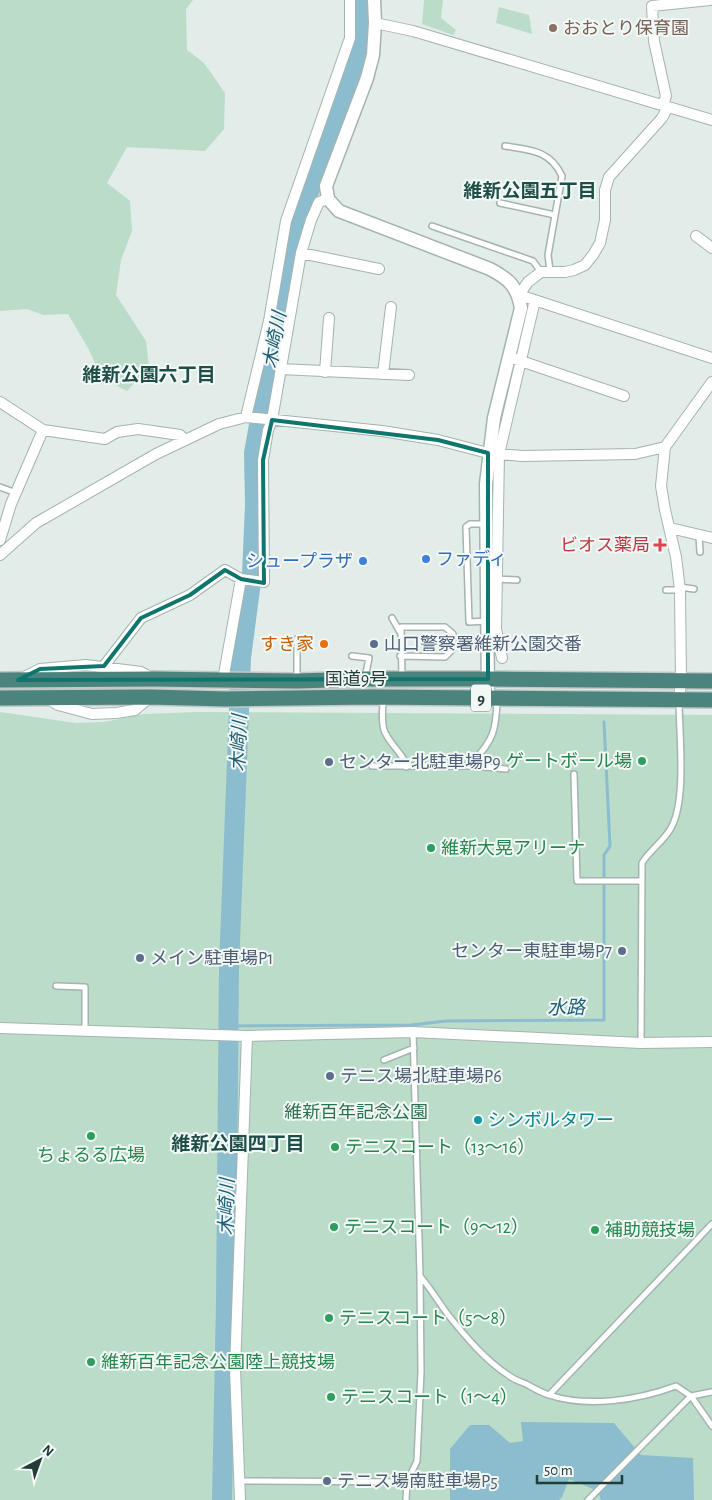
<svg xmlns="http://www.w3.org/2000/svg" width="712" height="1500" font-family="'Alegreya Sans','Noto Sans JP',sans-serif">
<rect width="100%" height="100%" fill="#e2ece8"/>
<path fill="#bbdcc8" d="M0,0H193L186,9L187,50L204,63L225,93L224,129L205,151L127,147L107,183L130,201L132,231L121,260L116,295L146,341L149,367L127,391L102,378L88,348L68,314L43,315L27,309L0,311Z
M424,0H443L441,18L456,30L453,35L422,24Z
M499,7L529,15L532,34L496,23Z
M0,712L76,723L104,722L144,714L198,712L712,715V1500H0Z"/>
<path fill="#8bbdcf" d="M521,1422L614,1423L641,1455L693,1458L694,1500H601L598,1491L569,1479L562,1497L559,1500H450V1449L470,1425H489L510,1443L523,1441Z"/>
<g fill="none" stroke-linecap="round" stroke-linejoin="round">
<path stroke="#8bbdcf" stroke-width="3" d="M229,1026L411,1025L446,1021L604,1020V855L610,846L604,722"/>
<path stroke="#8bbdcf" stroke-width="20" d="M222,1500L226,1302L229,968L241,658L252,574L255,505L254,453L289,257L310,188L350,78L359,41L360,0"/>
<g stroke="#a5b4b0" stroke-width="8">
<path id="service" d="M505,146C530,150 550,150 562,176L548,255L550,271
M500,203L555,215
M432,226L533,261L541,272
M0,487L16,493
M486,524H470L466,527L469,622L487,621
M699,536L700,552
M495,579L517,580
M680,587L694,589
M666,590H680
M392,618L400,632
M352,656L369,658L365,678
M400,656L445,657L453,649V634L445,627H401L402,678
M297,678V639
M383,698C383,709 381,720 384,730C388,743 406,756 406,767
M372,766H474L506,769
M474,766V760C494,740 496,728 497,701
M574,774L577,881H641
M56,986L85,987V1030
M641,1043L642,863C650,850 664,841 671,828C687,800 679,733 679,701
M384,1060L414,1048
M420,1276C431,1289 439,1303 449,1316C466,1337 485,1360 508,1375C514,1380 522,1382 528,1385C535,1389 542,1393 549,1395C588,1408 638,1400 676,1386L691,1396L712,1426
M549,1395L712,1224
M239,1481L407,1482
M406,1500L407,1482L417,1461L421,1372L420,1275L413,1032
M588,1500L691,1396L712,1392"/>
</g>
<g stroke="#a5b4b0" stroke-width="12">
<path id="minor" d="M375,23L413,31L712,120
M663,105L666,96L654,41L652,6L710,0
M668,107L662,118L609,177L605,190V220L600,243L593,255L585,265L574,270L565,272H541L528,282L519,295L712,358
M696,236L712,248
M301,253L379,269
M515,359L624,396
M280,369L409,375
M325,372L329,318
M383,374L391,307
M0,402L43,430
M246,417L269,321L286,221L350,38V0
M670,528L712,538
M0,540L11,504L43,430L105,439L117,432L138,429L180,435L185,440
M0,555L36,523L156,454L219,424L246,417L382,431L438,440L488,453L522,456L635,454L665,447
M502,658L496,629L499,454L535,300
M104,666L141,618L190,595L225,570L241,579L264,582L263,460L268,430L272,420L301,253L311,220L319,202L328,199
M22,678L40,669L86,665L141,672L148,676
M223,680L241,579
M49,699L58,705L92,714L116,713L135,710L150,697
M679,700L681,681L680,590L676,557L665,510L661,486L665,447L712,382
M0,1028L247,1036L413,1032L641,1043L712,1042
M240,1500L235,1369L247,1036"/>
</g>
<g stroke="#a5b4b0" stroke-width="15">
<path id="tertiary" d="M374,0L375,23L373,55L367,78L326,186L328,199L339,211L490,269C509,279 517,286 521,308L494,418L486,484L488,698"/>
</g>
<g stroke="#c1c8c7" stroke-width="18">
<path id="trunk" d="M0,680L154,679L297,681L365,679H488L712,681
M0,698L150,697L226,699L372,697L712,700"/>
</g>
<use href="#service" stroke="#fff" stroke-width="5"/>
<use href="#minor" stroke="#fff" stroke-width="10"/>
<use href="#tertiary" stroke="#fff" stroke-width="12"/>
<use href="#trunk" stroke="#4b847d" stroke-width="15"/>
</g>
<path fill="none" stroke="#0f766e" stroke-width="4" stroke-linejoin="round" d="M272,420L438,440L488,453V679L18,680L40,669L104,666L141,618L190,595L225,570L241,579L264,583L263,460Z"/>
<circle fill="#8d6e63" stroke="#f2f8f6" stroke-width="2" cx="553" cy="28" r="5"/>
<path fill="#e0444e" stroke="#f2f8f6" stroke-width="2" d="M657.5 537.5h5v5h5v5h-5v5h-5v-5h-5v-5h5z"/>
<g fill="#3f7fe0" stroke="#f2f8f6" stroke-width="2">
<circle cx="426" cy="559" r="5"/>
<circle cx="363" cy="561" r="5"/>
</g>
<circle fill="#e8710a" stroke="#f2f8f6" stroke-width="2" cx="324" cy="644" r="5"/>
<g fill="#5c6f8a" stroke="#f2f8f6" stroke-width="2">
<circle cx="374" cy="644" r="5"/>
<circle cx="329" cy="762" r="5"/>
<circle cx="622" cy="951" r="5"/>
<circle cx="140" cy="958" r="5"/>
<circle cx="330" cy="1076" r="5"/>
<circle cx="327" cy="1481" r="5"/>
</g>
<g fill="#2e9e5b" stroke="#f2f8f6" stroke-width="2">
<circle cx="642" cy="761" r="5"/>
<circle cx="431" cy="848" r="5"/>
<circle cx="91" cy="1136" r="5"/>
<circle cx="335" cy="1147" r="5"/>
<circle cx="334" cy="1227" r="5"/>
<circle cx="595" cy="1230" r="5"/>
<circle cx="329" cy="1318" r="5"/>
<circle cx="91" cy="1362" r="5"/>
<circle cx="331" cy="1397" r="5"/>
</g>
<circle fill="#0f9aa8" stroke="#f2f8f6" stroke-width="2" cx="478" cy="1120" r="5"/>
<g text-anchor="middle" stroke-width="4" stroke-linejoin="round" paint-order="stroke">
<rect fill="#f2f8f6" stroke="#607471" stroke-width="1" x="471" y="684.5" width="20" height="27" rx="4"/>
<g font-size="16" font-weight="bold" fill="#223c38">
<text x="481" y="704">9</text>
</g>
<g font-size="18" fill="#785e54" stroke="#f2f8f6" text-anchor="start">
<text x="563" y="34">おおとり保育園</text>
</g>
<g font-size="18" fill="#be3a42" stroke="#f2f8f6" text-anchor="end">
<text x="650" y="551">ビオス薬局</text>
</g>
<g font-size="18" fill="#366cbe" stroke="#f2f8f6" text-anchor="start">
<text x="436" y="565">ファディ</text>
<text x="353" y="567" text-anchor="end">シュープラザ</text>
</g>
<g font-size="18" fill="#c56008" stroke="#f2f8f6" text-anchor="end">
<text x="314" y="650">すき家</text>
</g>
<g font-size="18" fill="#4e5e75" stroke="#f2f8f6" text-anchor="start">
<text x="384" y="650">山口警察署維新公園交番</text>
<text x="339" y="768">センター北駐車場P9</text>
<text x="612" y="957" text-anchor="end">センター東駐車場P7</text>
<text x="150" y="964">メイン駐車場P1</text>
<text x="340" y="1082">テニス場北駐車場P6</text>
<text x="337" y="1487">テニス場南駐車場P5</text>
</g>
<g font-size="18" fill="#223c38" stroke="#f2f8f6">
<text x="356" y="685">国道9号</text>
</g>
<g font-size="18" fill="#27864d" stroke="#f2f8f6" text-anchor="start">
<text x="632" y="767" text-anchor="end">ゲートボール場</text>
<text x="441" y="854">維新大晃アリーナ</text>
<text x="345" y="1153">テニスコート（13～16）</text>
<text x="91" y="1161" text-anchor="middle">ちょるる広場</text>
<text x="344" y="1233">テニスコート（9～12）</text>
<text x="605" y="1236">補助競技場</text>
<text x="339" y="1324">テニスコート（5～8）</text>
<text x="101" y="1368">維新百年記念公園陸上競技場</text>
<text x="341" y="1403">テニスコート（1～4）</text>
</g>
<g font-size="18" fill="#2d7250" stroke="#f2f8f6">
<text x="356" y="1118">維新百年記念公園</text>
</g>
<g font-size="18" fill="#0d838f" stroke="#f2f8f6" text-anchor="start">
<text x="488" y="1126">シンボルタワー</text>
</g>
<g font-size="19" font-weight="bold" fill="#1f4e48" stroke="#f2f8f6">
<text x="530" y="197">維新公園五丁目</text>
<text x="149" y="381">維新公園六丁目</text>
<text x="238" y="1150">維新公園四丁目</text>
</g>
<g font-size="19" font-style="italic" fill="#1e5e77" stroke="#f2f8f6">
<text transform="translate(274 340) rotate(-80)" y="7">木崎川</text>
<text transform="translate(238 743) rotate(-88)" y="7">木崎川</text>
<text transform="translate(566 1007) rotate(-1)" y="7">水路</text>
<text transform="translate(226 1207) rotate(-89)" y="7">木崎川</text>
</g>
</g>
<g transform="translate(40 1460) rotate(41)" stroke="#f2f8f6" stroke-width="4" paint-order="stroke">
<path d="M0-4L9 19L0 12L-9 19Z" fill="#223c38"/>
<text y="-8" font-size="14" font-weight="bold" text-anchor="middle" fill="#223c38">N</text>
</g>
<path d="M537 1475v8h85v-8" fill="none" stroke="#223c38" stroke-width="2.5"/>
<text x="544" y="1475" font-size="15" fill="#223c38" stroke="#f2f8f6" stroke-width="4" paint-order="stroke">50 m</text>
</svg>
